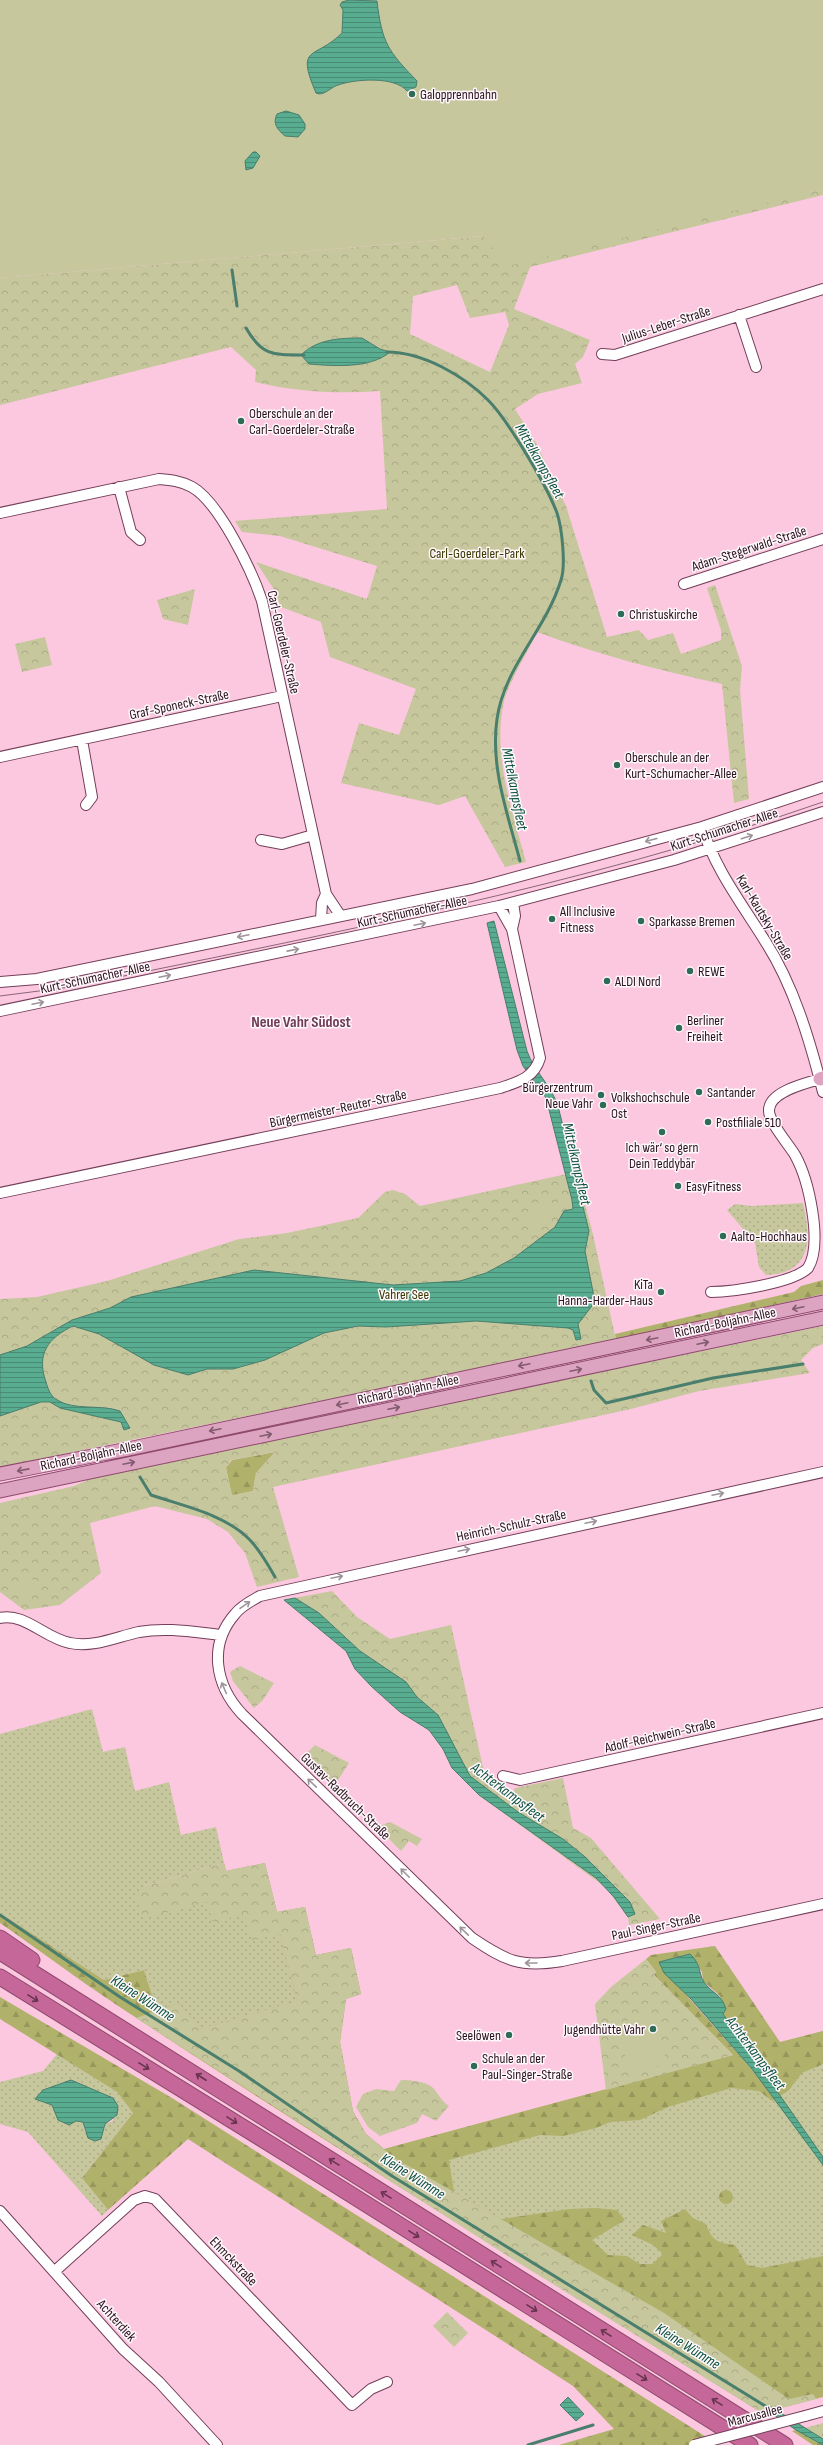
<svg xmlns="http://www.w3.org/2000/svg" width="823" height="2445" font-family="'Sofia Sans Condensed',sans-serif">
<defs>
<pattern id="grass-dots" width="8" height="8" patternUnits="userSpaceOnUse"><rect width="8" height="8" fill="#c6c79c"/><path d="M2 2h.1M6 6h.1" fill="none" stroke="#aaaa86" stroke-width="1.8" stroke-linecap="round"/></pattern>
<pattern id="forest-firs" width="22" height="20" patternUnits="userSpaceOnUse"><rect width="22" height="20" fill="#b0b16a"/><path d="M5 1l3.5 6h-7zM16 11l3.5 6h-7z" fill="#97975b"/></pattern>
<pattern id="park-crowns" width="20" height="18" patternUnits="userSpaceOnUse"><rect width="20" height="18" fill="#c6c79c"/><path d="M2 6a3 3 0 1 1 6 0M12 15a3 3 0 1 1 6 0" fill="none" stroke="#aaaa86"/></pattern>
<pattern id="water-rules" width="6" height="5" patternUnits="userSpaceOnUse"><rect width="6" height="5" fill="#58ac8f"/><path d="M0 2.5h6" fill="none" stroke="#498b74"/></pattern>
</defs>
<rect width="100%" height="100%" fill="#fcc8e0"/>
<path fill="url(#grass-dots)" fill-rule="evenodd" d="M803,1203C811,1238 813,1273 766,1275L759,1267L755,1243L727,1210L735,1204L752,1206Z
M92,1709L103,1752L125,1747L135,1791L169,1782L181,1835L216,1827L224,1863L144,1886L207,1902L244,1914L280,1934L297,2001L200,2029L179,2003L157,2010L144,1970L104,1980L0,1913V1734Z
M823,2031V2268L664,2313L393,2157L384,2149Z
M57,2054L117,2092L133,2113L82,2178L108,2210L102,2216L28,2132L0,2124V2082L43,2071ZM71,2081L113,2098V2121L105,2124L104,2131L85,2132L84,2122L58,2120L52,2105L35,2099Z"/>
<path fill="url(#forest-firs)" d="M823,1280V1294L616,1340L615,1334L794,1292L801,1286Z
M275,1452L256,1473L253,1491L232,1496L226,1468L232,1460Z
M224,1863L226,1871L265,1863L277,1912L305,1907L316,1955L351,1948L361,1994L346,1999L340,2042L353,2111L366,2134L384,2149L733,2055L654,1975L656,1972L646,1959L651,1955L715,1946L780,2042L823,2031V2064L802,2073L789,2090L780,2096L723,2014L725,2011L720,1996L703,1981L702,1972L690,1954L659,1962C696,2009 739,2051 775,2099L772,2101L759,2091L731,2088L668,2107L640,2120L610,2122L596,2128L563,2136L540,2135L449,2160L454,2192L501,2219L569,2209L596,2208L617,2210L625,2220L592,2240L608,2255L627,2256L640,2264H652L663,2254L653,2245L632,2235L643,2225L666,2233L661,2221L685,2209L693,2218L706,2224C712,2241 718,2243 735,2245L747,2265L762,2268L823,2256V2397L762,2413C554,2283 344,2155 138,2019C91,1989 46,1955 0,1923V1913L104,1980L144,1970L157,2010L179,2003L200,2029L297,2001L280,1934L215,1887Z
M0,1997L172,2098L719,2445H559L614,2429L573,2386L188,2139L108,2210L82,2178L133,2113L117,2092L0,2019Z
M719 2197a7 7 0 1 1 14 0a7 7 0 1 1-14 0Z
M805,2428L823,2439V2445H813L792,2431Z"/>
<path fill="url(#park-crowns)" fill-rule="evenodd" d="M823,189V195L530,267L514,309L590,340L583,357L575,364L582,383L538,394L515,409L536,443L566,506L607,637L639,630L648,640L673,633L681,654L721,640V630L707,588L715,585L742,666L740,690L749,799L734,803L722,684C659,670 598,655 537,632C529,650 508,684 504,701C492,755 512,810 526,862L505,867L465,796L439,805L341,783L359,723L399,735L416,689L330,657L321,622L281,607L275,591L256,562L367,599L377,566L280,536L242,532L235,521L387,509L380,391C337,394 297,392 255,382L256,370L231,347L0,405V278L484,236L657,228ZM457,285L470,318L505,312L509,325L490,372L410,334L413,296Z
M195,589L188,625L163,619L157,600Z
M45,637L52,665L22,672L15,644Z
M576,1172L592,1230L616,1340L0,1467V1299L37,1297L107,1281L239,1239L287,1233L358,1218L385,1192L393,1190L405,1194L420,1206Z
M823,1326V1344L813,1348L801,1360L810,1373L699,1391L631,1409L273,1487L299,1577L257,1587L245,1553L228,1532L207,1519L155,1506L90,1523L101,1573L60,1605L24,1610L0,1592V1503L74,1486L95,1477ZM275,1452L256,1473L253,1491L232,1495L226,1468L231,1460Z
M332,1591L357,1617L390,1639L451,1625L487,1785L509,1800L515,1788L563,1778L573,1828L591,1838L660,1919L629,1925L628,1917L605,1887L479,1795L452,1768L443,1749L429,1730L400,1712L372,1687L355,1669L346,1651L284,1600Z
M240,1666L274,1683L263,1700L254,1708L233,1681L230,1672Z
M315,1745L349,1763L336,1783L333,1780L331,1782L304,1756Z
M390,1822L422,1839L417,1846L409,1841L401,1851L377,1827Z
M224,1863L226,1871L265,1863L277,1912L305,1907L316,1955L351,1948L361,1994L346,1999L340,2042L353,2111L366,2134L393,2157L664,2313L789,2399L813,2394L816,2399L762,2413L514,2260L136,2018L179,2003L200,2029L297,2001L280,1934L252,1940L244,1914L213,1922L207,1902L143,1919L137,1897L144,1886Z
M646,1959L656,1972L654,1975L733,2055L606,2090L595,2004L611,1987Z
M401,2080C410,2080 425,2081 432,2087C438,2092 440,2100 449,2106L436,2121L422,2114L417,2123L380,2136L368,2127L356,2107L363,2094L376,2089L394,2091Z
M447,2312L468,2333L454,2347L433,2326Z
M823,2423V2439L805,2428Z"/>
<path fill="#c6c79c" d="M0,0H823V189L508,266L483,236L0,278Z
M559,1202L560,1206L545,1227H530L527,1212Z
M34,1579L37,1594L19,1598L15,1583Z
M655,2014L667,2064L629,2073L618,2023Z"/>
<path fill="url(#water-rules)" stroke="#4a7e6d" d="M349,0L377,1C382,43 388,51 417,81L416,87L407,91C395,76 355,79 338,85C331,87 323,97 316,93C295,44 315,60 342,33L343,10L340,5L342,2Z
M286,111L299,115L305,124V129L298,137L285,136C278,130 272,124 277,114Z
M253,152H256L260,156L253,168L246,170L245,161Z
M362,338L380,349L390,352C370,369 334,366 309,364L301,355C317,339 340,338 362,338Z
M494,921L527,1051C534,1071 551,1085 558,1106L589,1231L585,1251L595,1302L578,1324L581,1339L576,1340L573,1330L568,1328L476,1321L386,1327L358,1326L324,1333L265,1360L233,1369H207L188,1375L154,1365L99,1334L73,1326C48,1338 36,1354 46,1382C48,1389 51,1397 57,1400C75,1411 100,1404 120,1411L130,1428L124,1430L121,1422L60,1408L50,1402H41L0,1416V1355L27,1346L72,1320L110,1308L131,1297L254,1270L393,1285L460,1281L486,1273L514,1258L555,1227L564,1211L573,1209L572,1200L546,1098L523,1066L517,1050L487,923Z
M295,1598L319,1613L360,1651L406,1682L417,1697L438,1715L470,1776L518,1812L563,1839L584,1856L630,1902L635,1914L628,1917L614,1897L596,1878L479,1795L452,1768L443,1749L429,1730L400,1712L372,1687L355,1669L346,1651L284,1600Z
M690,1954C702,1965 698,1973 704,1982C712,1994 721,1993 726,2009L723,2014L823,2157V2165L752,2069L691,1999L664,1973L659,1962Z
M71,2080L113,2098L118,2106L117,2115L105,2124L101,2139L95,2141L88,2138L83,2122L76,2121L69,2125L58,2120L52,2105L35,2099L43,2090Z
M568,2397L584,2414L576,2421L560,2405Z
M765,2406H770L823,2439V2445L796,2430L767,2410Z"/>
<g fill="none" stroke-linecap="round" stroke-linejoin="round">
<path stroke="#4a7e6d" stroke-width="3" d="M232,270L237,306
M246,328C262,356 273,355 304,355
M387,352C423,352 464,376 488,400C508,420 547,486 557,513C562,528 566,565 561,580C546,630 504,667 497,719C490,767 508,815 520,861
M591,1381L594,1390L606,1403L713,1378L803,1364
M140,1477L151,1495C183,1506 224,1514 249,1539C260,1550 267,1563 275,1577
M0,1915L120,1997L239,2071L392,2176L767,2407
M528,2445L593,2425"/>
<g stroke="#743e59" stroke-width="12">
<path id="minor" d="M739,315L756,367
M602,354L615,355L823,289
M119,487L131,532L140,540
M0,513L159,479C171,480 181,481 192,487C219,502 252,571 262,601L326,894L340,915
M684,584L823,539
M82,740L92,797L86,805
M0,757L282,696
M702,827C715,869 742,904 765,941C794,986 810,1041 823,1092
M261,840L282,844L313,835
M321,919L322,903L326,894
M512,929L515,916L513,903
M0,982L37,979L472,889L702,827L823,787
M0,1011L499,906L674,860L823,812
M0,1193L500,1088C518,1082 534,1078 540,1058L512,929L499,906
M711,1292C732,1292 793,1283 808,1268C823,1244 809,1180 795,1155C789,1145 769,1122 769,1111C768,1092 806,1083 820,1079
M823,1472L260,1596C251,1601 241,1606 235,1614C208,1645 215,1685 242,1714L472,1938C506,1961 520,1968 562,1961L823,1904
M0,1618C24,1612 46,1639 70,1643C93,1648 116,1637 139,1632C166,1627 193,1632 221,1635
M503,1776L520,1780L823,1713
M0,2211L123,2349L159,2382L217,2445
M55,2271L134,2200L145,2196L155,2199L352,2405L371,2389L387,2382
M805,2416L823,2411"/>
</g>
<g stroke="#8e496d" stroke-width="15">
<path id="major" d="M820,1079L823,1078
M0,1474L128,1449L823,1302
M0,1491L823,1318"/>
</g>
<g stroke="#8e496d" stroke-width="17">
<path id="highway" d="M0,1938L32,1960
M0,1952L785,2445
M0,1977L296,2160L750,2445"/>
</g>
<use href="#minor" stroke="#fff" stroke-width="10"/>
<use href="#major" stroke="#dca4c1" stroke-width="13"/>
<use href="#highway" stroke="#c56798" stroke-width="15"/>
<path stroke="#8b6678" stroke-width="1" d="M0,996L70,987C323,935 578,887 823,802"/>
<g stroke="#743e59" stroke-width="12" stroke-linecap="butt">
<path id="minor-bridge" d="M694,2445L805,2416"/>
</g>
<use href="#minor-bridge" stroke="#fff" stroke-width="10"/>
</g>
<defs><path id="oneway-shaft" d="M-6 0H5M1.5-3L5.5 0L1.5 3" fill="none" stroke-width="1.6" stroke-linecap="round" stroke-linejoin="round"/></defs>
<g stroke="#9f949a">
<use href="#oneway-shaft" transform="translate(747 837) rotate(-18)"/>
<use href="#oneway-shaft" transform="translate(651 840) rotate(165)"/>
<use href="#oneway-shaft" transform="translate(420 924) rotate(-12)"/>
<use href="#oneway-shaft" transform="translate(243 936) rotate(168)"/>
<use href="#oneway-shaft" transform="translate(293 950) rotate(-11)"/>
<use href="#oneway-shaft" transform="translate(165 976) rotate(-12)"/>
<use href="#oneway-shaft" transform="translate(38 1003) rotate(-12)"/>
<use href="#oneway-shaft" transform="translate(718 1494) rotate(-12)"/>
<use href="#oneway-shaft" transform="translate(591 1522) rotate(-12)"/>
<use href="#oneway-shaft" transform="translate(464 1550) rotate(-12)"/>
<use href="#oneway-shaft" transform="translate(337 1577) rotate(-12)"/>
<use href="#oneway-shaft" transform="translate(245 1605) rotate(-35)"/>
<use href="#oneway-shaft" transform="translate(224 1688) rotate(-113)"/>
<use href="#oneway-shaft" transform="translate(312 1783) rotate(-136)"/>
<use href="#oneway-shaft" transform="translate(405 1873) rotate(-135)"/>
<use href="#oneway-shaft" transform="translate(464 1931) rotate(-136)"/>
<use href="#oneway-shaft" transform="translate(531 1963) rotate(180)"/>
</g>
<g stroke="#825b70">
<use href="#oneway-shaft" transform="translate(798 1308) rotate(168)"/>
<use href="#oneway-shaft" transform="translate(652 1339) rotate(168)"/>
<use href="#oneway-shaft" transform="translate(703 1343) rotate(-12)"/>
<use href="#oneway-shaft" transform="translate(524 1365) rotate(168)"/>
<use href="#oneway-shaft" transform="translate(576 1370) rotate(-12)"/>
<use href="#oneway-shaft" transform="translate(342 1404) rotate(168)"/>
<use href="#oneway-shaft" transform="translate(394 1408) rotate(-12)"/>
<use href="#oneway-shaft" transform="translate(215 1430) rotate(168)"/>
<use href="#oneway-shaft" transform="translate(266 1435) rotate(-12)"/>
<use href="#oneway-shaft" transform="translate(129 1463) rotate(-12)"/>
<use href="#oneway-shaft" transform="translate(23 1470) rotate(169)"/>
</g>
<g stroke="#67344f">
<use href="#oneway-shaft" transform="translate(33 1998) rotate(32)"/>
<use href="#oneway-shaft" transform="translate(144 2066) rotate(32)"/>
<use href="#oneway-shaft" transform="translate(201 2077) rotate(-147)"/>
<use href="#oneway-shaft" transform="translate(232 2120) rotate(32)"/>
<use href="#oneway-shaft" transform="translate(334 2162) rotate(-148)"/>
<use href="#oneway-shaft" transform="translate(386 2195) rotate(-148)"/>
<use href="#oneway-shaft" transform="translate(414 2234) rotate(32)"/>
<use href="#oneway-shaft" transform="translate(496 2264) rotate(-148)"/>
<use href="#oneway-shaft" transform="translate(532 2308) rotate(32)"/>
<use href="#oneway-shaft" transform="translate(606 2333) rotate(-148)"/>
<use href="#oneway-shaft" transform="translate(642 2377) rotate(32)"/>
<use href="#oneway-shaft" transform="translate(717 2402) rotate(-148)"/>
</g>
<g fill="#2f6c58" stroke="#fff8fb" stroke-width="1.5">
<circle cx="412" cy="94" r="4"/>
<circle cx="241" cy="421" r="4"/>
<circle cx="621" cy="614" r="4"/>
<circle cx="617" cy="765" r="4"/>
<circle cx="552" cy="919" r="4"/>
<circle cx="641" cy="921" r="4"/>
<circle cx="690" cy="971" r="4"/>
<circle cx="607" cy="981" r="4"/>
<circle cx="679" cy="1028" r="4"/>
<circle cx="699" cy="1092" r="4"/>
<circle cx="601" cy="1095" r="4"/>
<circle cx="603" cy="1105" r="4"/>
<circle cx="708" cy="1122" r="4"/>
<circle cx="662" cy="1132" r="4"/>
<circle cx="678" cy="1186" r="4"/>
<circle cx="723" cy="1236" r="4"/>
<circle cx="661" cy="1292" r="4"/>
<circle cx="653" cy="2029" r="4"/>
<circle cx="509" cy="2035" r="4"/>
<circle cx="474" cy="2066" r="4"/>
</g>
<g text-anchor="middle" stroke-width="3" stroke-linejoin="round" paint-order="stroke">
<g font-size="14" fill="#29121e" stroke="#fff8fb" text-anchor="start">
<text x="420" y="99">Galopprennbahn</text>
<text x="249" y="418">Oberschule an der<tspan x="249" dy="16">Carl-Goerdeler-Straße</tspan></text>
<text x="629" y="619">Christuskirche</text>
<text x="625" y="762">Oberschule an der<tspan x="625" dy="16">Kurt-Schumacher-Allee</tspan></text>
<text x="560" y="916">All Inclusive<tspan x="560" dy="16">Fitness</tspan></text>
<text x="649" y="926">Sparkasse Bremen</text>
<text x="698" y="976">REWE</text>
<text x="615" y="986">ALDI Nord</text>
<text x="687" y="1025">Berliner<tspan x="687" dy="16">Freiheit</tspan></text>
<text x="593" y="1092" text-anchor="end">Bürgerzentrum<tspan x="593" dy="16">Neue Vahr</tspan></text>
<text x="707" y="1097">Santander</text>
<text x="611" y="1102">Volkshochschule<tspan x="611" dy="16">Ost</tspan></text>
<text x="716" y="1127">Postfiliale 510</text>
<text x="662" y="1152" text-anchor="middle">Ich wär‘ so gern<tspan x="662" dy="16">Dein Teddybär</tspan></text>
<text x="686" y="1191">EasyFitness</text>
<text x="731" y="1241">Aalto-Hochhaus</text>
<text x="653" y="1289" text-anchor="end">KiTa<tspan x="653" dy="16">Hanna-Harder-Haus</tspan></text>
<text x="645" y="2034" text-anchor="end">Jugendhütte Vahr</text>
<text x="501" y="2040" text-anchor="end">Seelöwen</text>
<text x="482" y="2063">Schule an der<tspan x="482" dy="16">Paul-Singer-Straße</tspan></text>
</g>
<g font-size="14" fill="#29121e" stroke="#fff8fb">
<text transform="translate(666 324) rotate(-18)" y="5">Julius-Leber-Straße</text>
<text transform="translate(749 548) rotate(-18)" y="5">Adam-Stegerwald-Straße</text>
<text transform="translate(284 642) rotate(77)" y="5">Carl-Goerdeler-Straße</text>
<text transform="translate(179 704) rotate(-12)" y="5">Graf-Sponeck-Straße</text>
<text transform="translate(724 829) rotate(-18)" y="5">Kurt-Schumacher-Allee</text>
<text transform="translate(412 911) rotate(-12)" y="5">Kurt-Schumacher-Allee</text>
<text transform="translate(765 917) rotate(59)" y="5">Karl-Kautsky-Straße</text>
<text transform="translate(95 977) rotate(-12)" y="5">Kurt-Schumacher-Allee</text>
<text transform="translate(338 1108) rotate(-12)" y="5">Bürgermeister-Reuter-Straße</text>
<text transform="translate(725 1322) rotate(-12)" y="5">Richard-Boljahn-Allee</text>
<text transform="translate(408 1389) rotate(-12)" y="5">Richard-Boljahn-Allee</text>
<text transform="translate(91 1455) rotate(-12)" y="5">Richard-Boljahn-Allee</text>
<text transform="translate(511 1525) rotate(-12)" y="5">Heinrich-Schulz-Straße</text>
<text transform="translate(660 1735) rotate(-13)" y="5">Adolf-Reichwein-Straße</text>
<text transform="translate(346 1796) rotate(44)" y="5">Gustav-Radbruch-Straße</text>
<text transform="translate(656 1926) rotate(-12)" y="5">Paul-Singer-Straße</text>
<text transform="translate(234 2261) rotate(46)" y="5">Ehmckstraße</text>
<text transform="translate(117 2320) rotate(48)" y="5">Achterdiek</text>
<text transform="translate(755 2415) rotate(-15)" y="5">Marcusallee</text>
</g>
<g font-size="14" fill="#383700" stroke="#fff8fb">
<text x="477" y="558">Carl-Goerdeler-Park</text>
<text x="404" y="1299">Vahrer See</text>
</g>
<g font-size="15" font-style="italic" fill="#0a523f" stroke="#fff8fb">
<text transform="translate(540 461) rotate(60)" y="5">Mittelkampsfleet</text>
<text transform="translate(515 789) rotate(79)" y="5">Mittelkampsfleet</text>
<text transform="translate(577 1164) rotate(77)" y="5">Mittelkampsfleet</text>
<text transform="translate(508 1792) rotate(37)" y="5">Achterkampsfleet</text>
<text transform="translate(143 1998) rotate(33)" y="5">Kleine Wümme</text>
<text transform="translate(756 2053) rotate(53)" y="5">Achterkampsfleet</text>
<text transform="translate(413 2176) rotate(32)" y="5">Kleine Wümme</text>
<text transform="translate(688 2346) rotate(32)" y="5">Kleine Wümme</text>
</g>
<g font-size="16" font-weight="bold" fill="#713c57" stroke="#fff8fb">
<text x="301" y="1027">Neue Vahr Südost</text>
</g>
</g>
</svg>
